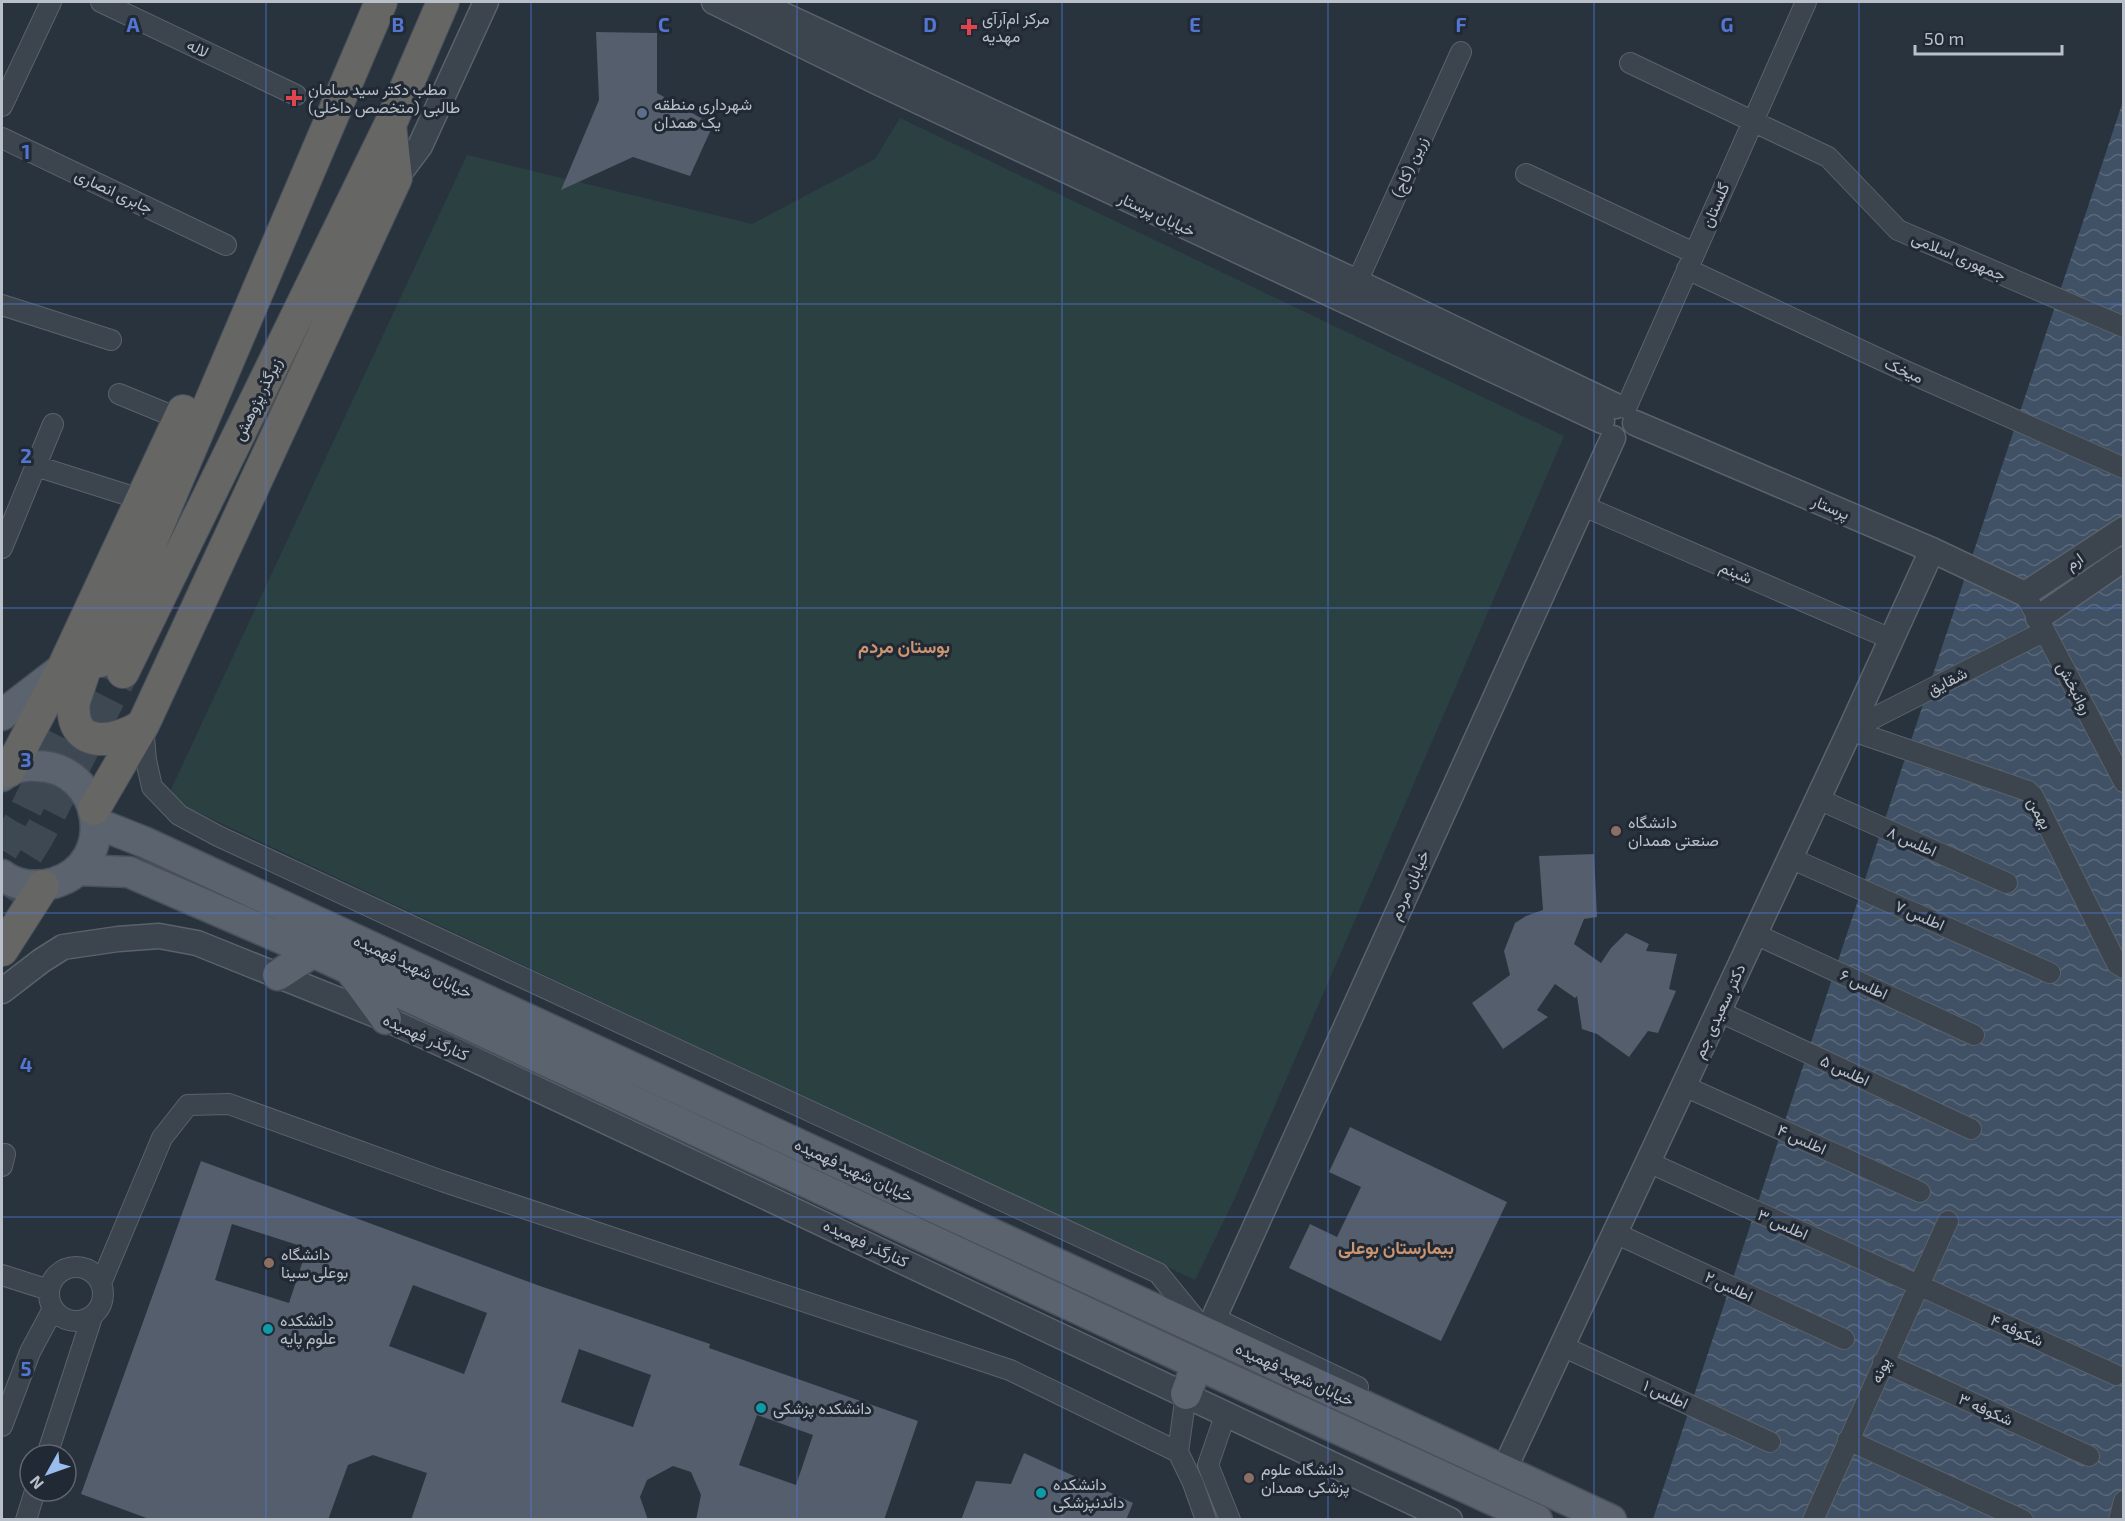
<svg xmlns="http://www.w3.org/2000/svg" width="2125" height="1521" font-family="'Exo 2',Vazirmatn,sans-serif">
<defs>
<pattern id="water-waves" width="16" height="10" patternUnits="userSpaceOnUse" patternTransform="scale(1.5)"><rect width="16" height="10" fill="#405165"/><path d="M0 5q4-4 8 0t8 0" fill="none" stroke="#5a687a"/></pattern>
</defs>
<rect width="100%" height="100%" fill="#28333e"/>
<path fill="#2b4040" d="M900,118L1564,436L1235,1198L1195,1280L167,798L467,155L752,224L875,159Z"/>
<path fill="url(#water-waves)" d="M2123,101V1519H1653Z"/>
<path fill="#545e6c" fill-rule="evenodd" d="M596,32L657,33V93L713,125L690,176L633,157L561,190L599,100Z
M1594,854L1597,917L1584,919L1574,944L1601,963L1611,948L1626,933L1649,944L1646,951L1677,954L1669,989L1676,991L1658,1033L1648,1031L1629,1057L1597,1034L1582,1029L1577,996L1575,998L1555,984L1537,1010L1548,1017L1503,1049L1472,1003L1510,975L1504,951L1515,923L1526,916L1543,910L1539,856Z
M1350,1127L1507,1202L1441,1341L1289,1268L1310,1224L1337,1237L1361,1187L1329,1172Z
M201,1161L540,1286L710,1344L709,1348L918,1421L884,1520H696L701,1495L691,1472L673,1466L647,1480L640,1497L648,1520H411L427,1473L373,1455L348,1465L328,1520H152L81,1494ZM232,1224L307,1248L289,1303L215,1280ZM413,1285L487,1313L464,1374L389,1346ZM579,1349L651,1375L633,1427L561,1402ZM757,1415L813,1435L796,1485L739,1465Z
M1024,1453L1133,1503L1126,1520H961L976,1481L1011,1484Z"/>
<g fill="none" stroke-linecap="round" stroke-linejoin="round">
<path stroke="#3e4853" stroke-width="32" stroke-dasharray="32 16" stroke-linecap="butt" d="M2,850L19,823L82,697
M2,895L39,835L123,672"/>
<g stroke="#5a626c" stroke-width="22">
<path id="minor" d="M101,2L296,95
M1630,63L1828,157L1898,230L2124,327
M2,106L51,2
M2,138L226,245
M1526,174L1694,253
M1687,269L1903,370L2124,468
M1357,282L1461,52
M2,305L111,340
M119,394L180,419
M1626,408L1806,2
M36,466L143,500
M1581,505L1891,639
M2,548L53,424
M2025,594L2124,782
M143,725L146,760L152,787L179,815L218,836L1158,1273L1202,1327
M1850,730L2028,791L2033,796L2117,964L2124,968
M1850,730L2045,631
M1818,799L2007,883
M1790,858L2050,973
M1755,934L1974,1035
M1718,1011L1971,1129
M1684,1086L1920,1192
M1648,1162L2116,1375
M2,1166L5,1154
M1615,1233L1844,1339
M49 1294a27 27 0 1 1 54 0a27 27 0 1 1-54 0Z
M2,1275L49,1290
M101,1283L162,1138L188,1105L229,1104L442,1181L1010,1370L1178,1452
M1214,1318L1358,1387
M1562,1346L1770,1442
M1883,1362L2089,1456
M1186,1394L1178,1452L1193,1483L1206,1520
M1226,1413L1208,1465L1230,1520
M2,1426L30,1352L53,1309
M1848,1440L2023,1520
M47,1455L92,1317
M26,1520L35,1491
M1813,1520L1948,1221
M2119,1520L2124,1501"/>
</g>
<g stroke="#5a626c" stroke-width="27">
<path id="tertiary" d="M714,2L879,83L1602,421
M756,2L1357,282L1616,406
M396,178L420,146L486,2
M1635,423L1932,550L2025,594L2124,529
M2038,618L2124,559
M2,991L41,961L63,947L118,939L159,936L197,943L386,1019L448,1047L1450,1520
M1207,1333L1613,438
M1504,1470L1850,730L1932,550"/>
</g>
<g stroke="#49505b" stroke-width="33">
<path id="primary" d="M2,715L63,668
M2,776C11,768 24,765 36,766C104,766 119,864 54,883C36,888 16,886 2,875
M96,823L144,842L1611,1520
M77,870L129,872L313,952L1197,1364L1537,1520
M351,971L386,1019
M278,975L313,952
M1186,1394L1197,1364"/>
</g>
<g stroke="#474f59" stroke-width="34">
<path id="trunk" d="M94,641L74,702C69,750 115,744 143,725
M100,661L381,2
M123,672L390,125L443,2
M9,771L63,668L183,411
M94,809L143,725L396,178L390,125
M2,950L43,886"/>
</g>
<use href="#minor" stroke="#3c444e" stroke-width="20"/>
<use href="#tertiary" stroke="#3c444e" stroke-width="24"/>
<use href="#primary" stroke="#5a636e" stroke-width="30"/>
<use href="#trunk" stroke="#666664" stroke-width="32"/>
</g>
<path fill="none" stroke="#5476d3" stroke-width="1.5" stroke-opacity="0.55" d="M266,2V1520M531,2V1520M797,2V1520M1062,2V1520M1328,2V1520M1594,2V1520M1859,2V1520M2,304H2124M2,608H2124M2,913H2124M2,1217H2124"/>
<g fill="#e0444e" stroke="#212934" stroke-width="2">
<path d="M966 18h6v6h6v6h-6v6h-6v-6h-6v-6h6z"/>
<path d="M291 89h6v6h6v6h-6v6h-6v-6h-6v-6h6z"/>
</g>
<circle fill="#5c6f8a" stroke="#212934" stroke-width="2" cx="642" cy="113" r="6"/>
<g fill="#8d6e63" stroke="#212934" stroke-width="2">
<circle cx="1616" cy="831" r="6"/>
<circle cx="269" cy="1263" r="6"/>
<circle cx="1249" cy="1478" r="6"/>
</g>
<g fill="#0f9aa8" stroke="#212934" stroke-width="2">
<circle cx="268" cy="1329" r="6"/>
<circle cx="761" cy="1408" r="6"/>
<circle cx="1041" cy="1493" r="6"/>
</g>
<g text-anchor="middle" stroke-width="6" stroke-linejoin="round" paint-order="stroke">
<g font-size="16" fill="#b9c0c9" stroke="#212934" text-anchor="start">
<text x="982" y="24">مرکز ام‌آر‌آی<tspan x="982" dy="18">مهدیه</tspan></text>
<text x="308" y="95">مطب دکتر سید سامان<tspan x="308" dy="18">طالبی (متخصص داخلی)</tspan></text>
<text x="654" y="110">شهرداری منطقه<tspan x="654" dy="18">یک همدان</tspan></text>
<text x="1628" y="828">دانشگاه<tspan x="1628" dy="18">صنعتی همدان</tspan></text>
<text x="281" y="1260">دانشگاه<tspan x="281" dy="18">بوعلی سینا</tspan></text>
<text x="280" y="1326">دانشکده<tspan x="280" dy="18">علوم پایه</tspan></text>
<text x="773" y="1414">دانشکده پزشکی</text>
<text x="1261" y="1475">دانشگاه علوم<tspan x="1261" dy="18">پزشکی همدان</tspan></text>
<text x="1053" y="1490">دانشکده<tspan x="1053" dy="18">داندنپزشکی</tspan></text>
</g>
<g font-size="16" fill="#b9c0c9" stroke="#212934">
<text transform="translate(198 48) rotate(26)" y="6">لاله</text>
<text transform="translate(1409 167) rotate(-66)" y="6">زرین (کاج)</text>
<text transform="translate(114 191) rotate(25)" y="6">جابری انصاری</text>
<text transform="translate(1715 205) rotate(-66)" y="6">گلستان</text>
<text transform="translate(1157 214) rotate(25)" y="6">خیابان پرستار</text>
<text transform="translate(1959 256) rotate(23)" y="6">جمهوری اسلامی</text>
<text transform="translate(1904 370) rotate(24)" y="6">میخک</text>
<text transform="translate(257 399) rotate(-64)" y="6">زیرگذر پژوهش</text>
<text transform="translate(1831 507) rotate(23)" y="6">پرستار</text>
<text transform="translate(2074 561) rotate(-34)" y="6">ارم</text>
<text transform="translate(1736 572) rotate(23)" y="6">شبنم</text>
<text transform="translate(1947 681) rotate(-27)" y="6">شقایق</text>
<text transform="translate(2075 688) rotate(62)" y="6">روانبخش</text>
<text transform="translate(2040 813) rotate(61)" y="6">بهمن</text>
<text transform="translate(1912 841) rotate(24)" y="6">اطلس ۸</text>
<text transform="translate(1409 885) rotate(-66)" y="6">خیابان مردم</text>
<text transform="translate(1920 915) rotate(24)" y="6">اطلس ۷</text>
<text transform="translate(413 966) rotate(25)" y="6">خیابان شهید فهمیده</text>
<text transform="translate(1864 984) rotate(25)" y="6">اطلس ۶</text>
<text transform="translate(1719 1011) rotate(-65)" y="6">دکتر سعیدی جم</text>
<text transform="translate(426 1037) rotate(24)" y="6">کنارگذر فهمیده</text>
<text transform="translate(1845 1070) rotate(25)" y="6">اطلس ۵</text>
<text transform="translate(1802 1139) rotate(24)" y="6">اطلس ۴</text>
<text transform="translate(854 1170) rotate(25)" y="6">خیابان شهید فهمیده</text>
<text transform="translate(1783 1224) rotate(24)" y="6">اطلس ۳</text>
<text transform="translate(866 1243) rotate(25)" y="6">کنارگذر فهمیده</text>
<text transform="translate(1729 1286) rotate(25)" y="6">اطلس ۲</text>
<text transform="translate(2017 1330) rotate(24)" y="6">شکوفه ۴</text>
<text transform="translate(1880 1370) rotate(-66)" y="6">پونه</text>
<text transform="translate(1295 1374) rotate(25)" y="6">خیابان شهید فهمیده</text>
<text transform="translate(1666 1394) rotate(25)" y="6">اطلس ۱</text>
<text transform="translate(1986 1409) rotate(24)" y="6">شکوفه ۳</text>
</g>
<g font-size="18" font-weight="bold" fill="#cb9572" stroke="#212934">
<text x="904" y="653">بوستان مردم</text>
<text x="1396" y="1254">بیمارستان بوعلی</text>
</g>
</g>
<g font-size="20" text-anchor="middle" font-weight="bold" fill="#5476d3" stroke="#212934" stroke-width="6" stroke-linejoin="round" paint-order="stroke">
<text x="133" y="32">A</text>
<text x="398" y="32">B</text>
<text x="664" y="32">C</text>
<text x="930" y="32">D</text>
<text x="1195" y="32">E</text>
<text x="1461" y="32">F</text>
<text x="1727" y="32">G</text>
<text x="26" y="159">1</text>
<text x="26" y="463">2</text>
<text x="26" y="767">3</text>
<text x="26" y="1072">4</text>
<text x="26" y="1376">5</text>
</g>
<rect width="2125" height="1521" fill="none" stroke="#b9c0c9" stroke-width="6"/>
<g transform="translate(48 1473) rotate(230)"><circle r="28" fill="#212934" stroke="#5e6570" stroke-width="1.5"/>
<path d="M0-4.5L10 22L0 15L-10 22Z" fill="#99bdee"/>
<text y="-9" font-size="16" font-weight="bold" text-anchor="middle" fill="#b9c0c9">N</text>
</g>
<path d="M1915 45v9h147v-9" fill="none" stroke="#b9c0c9" stroke-width="3"/>
<text x="1924" y="45" font-size="18" fill="#b9c0c9" stroke="#212934" stroke-width="4.5" paint-order="stroke">50 m</text>
</svg>
